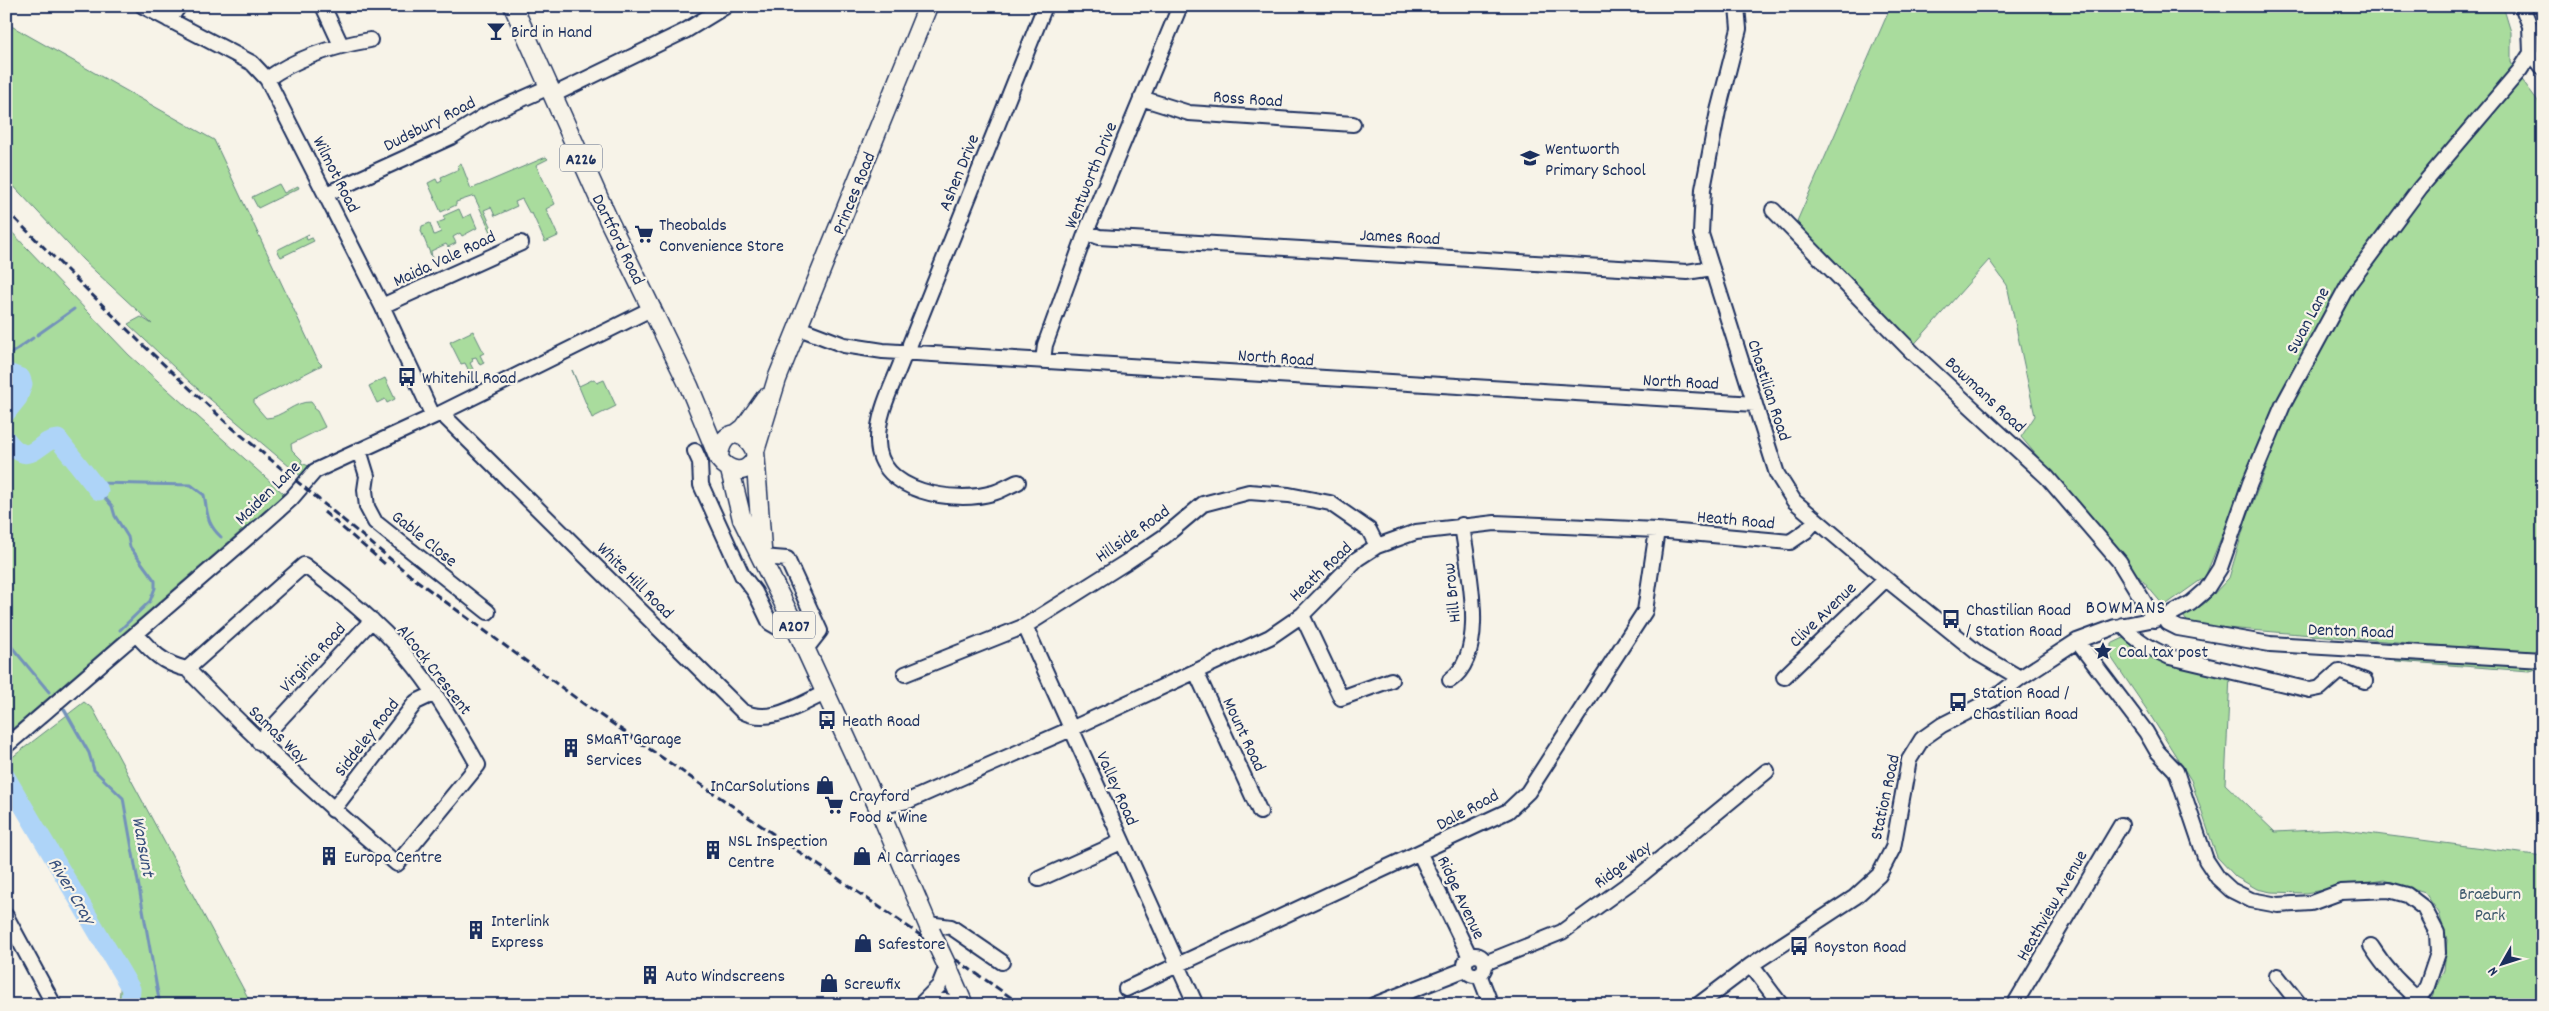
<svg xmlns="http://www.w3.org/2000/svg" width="2549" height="1011" font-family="Dekko,sans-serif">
<rect width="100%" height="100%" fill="#f7f3e8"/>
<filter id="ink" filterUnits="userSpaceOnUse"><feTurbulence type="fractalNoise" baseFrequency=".02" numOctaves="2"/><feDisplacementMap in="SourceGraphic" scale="10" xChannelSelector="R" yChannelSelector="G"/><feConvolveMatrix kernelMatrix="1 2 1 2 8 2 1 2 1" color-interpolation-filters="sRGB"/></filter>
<g filter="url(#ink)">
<path fill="#a9dc9d" stroke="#62867e" d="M1891,6H2503L2511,32V62L2514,69L2538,101L2543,114V654L2190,625L2183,616L2204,604L2229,578L2246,520L2287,414L2350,293L2340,284L2330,300L2257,450L2205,577L2164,606L2021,437L2035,416L2007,285L1989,260L1910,349L1794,228Z
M6,23L214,140L318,361L322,365L254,400V404L266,418C282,418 294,401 311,402L315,407L313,408L317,411L325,427L291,444L292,450L302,460L301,463L309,466L303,478L191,383L128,324L141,317L152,324L83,260L6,178Z
M546,157L548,159L536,165L555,204L546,209L558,236L545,242L532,213L530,214L522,199L515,202L517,206L495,216L491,207L484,210L494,233L492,234L474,196L456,202V205L441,212L428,183L436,179L438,183L442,181L441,177L459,169L458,165L461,163L471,189Z
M279,184L284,193L298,186L299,188L258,208L252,197Z
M459,209L463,218L471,214L477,228L462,236L460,233L453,237L456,243L448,247L446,244L431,251L432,258L421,231L422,226L430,223L434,235L441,232L437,223L445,220L443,216Z
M6,226L129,355L284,494L12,729L6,723Z
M309,234L306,237L307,240L312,238L314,241L281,257L277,250Z
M473,331L484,353L480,355L484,363L480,365L476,357L472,358L473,361L470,363L473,369L469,371L465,363L461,364L450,342Z
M572,370L579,386L594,379L597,383L604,380L616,406L592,418Z
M385,378L395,399L387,403L385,399L377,403L369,386Z
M2126,637L2162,661L2230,675L2225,784L2275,832L2337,829L2543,856V1005L2429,1003L2444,970L2447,940L2439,913L2425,893L2384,880L2305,893L2271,892L2257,889L2236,877L2217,857L2191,780L2147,710L2111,657V644Z
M2391,658L2538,665L2539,668L2529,671L2396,661Z
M84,702L93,709L252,1005H119L121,976L6,795V762Z"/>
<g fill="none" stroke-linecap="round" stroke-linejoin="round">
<path stroke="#7392ba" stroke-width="3" d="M37,335L74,309
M6,357L33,338
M92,480L97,483L191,485L204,495C208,514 206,523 221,537
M99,491L112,506L115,516L128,537L130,547L155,581V588L150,601L120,630
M6,640L49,692
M64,709L89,753L94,770L123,798L160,1005"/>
<path stroke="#aed4f8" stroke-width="19" d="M6,372L21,378L23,384L18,398L6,413
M6,439C31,472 37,439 58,439L99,491
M6,777L131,989L130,1005"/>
<g stroke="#1b2f5e" stroke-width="18">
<path id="minor" d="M143,6L252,63L267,79L382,306L433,416
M323,6L341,45
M1737,6L1739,29L1718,111L1703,189L1701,234L1777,474L1794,501L1886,579L1979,654L2020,678
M2522,6L2530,26L2531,53L2543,68
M169,20L179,6
M267,79C296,58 335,46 370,40
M553,95L685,31L726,6
M1141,98L1189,113L1353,124
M326,194L451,137L484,116L549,87
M1773,210L1915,355L2047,477L2119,561L2155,620
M1086,232L1099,237L1687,272L1712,268
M382,306L521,243
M799,328L844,345L883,351L1755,404
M903,352V358C893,385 877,413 878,442C879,493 955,504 993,493C1001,491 1010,485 1018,482
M909,352L910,344L1045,6
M1043,361L1045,345L1086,232L1180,6
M441,413L742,711C770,726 800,704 825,693
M359,450L367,476L365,490L367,507L375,522L488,612
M695,451L700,462L701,485L742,575L755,592L770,623L777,627L793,622
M762,557L787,559L820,631L806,649
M1302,615L1341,698L1391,680
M2165,617L2168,623L2178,628L2270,644L2543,660
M2123,625C2136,641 2152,649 2170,657L2310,690L2320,688L2339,671
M1025,626L1196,1005
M136,634C151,651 163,664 187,669C254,738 324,802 397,864L478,765C457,727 435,690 407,657C378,622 341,593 304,565L187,669
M2077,641L2146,732L2157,751L2176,771L2206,860L2218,878L2231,890L2251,900L2278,905L2311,903L2341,892L2389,890L2407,895L2424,908L2437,933L2438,953L2427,986L2415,1005
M2339,671L2365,681
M1196,672L1260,812
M905,674L1025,626L1128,561L1165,536L1203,504L1249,492L1289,495L1330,503L1369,530L1377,546
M1784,677L1886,579
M1450,680C1490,653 1467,565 1462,525
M259,742L372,620
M6,746L262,525L291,499L315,471L441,413L653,308
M878,807L908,801L1071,729L1270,637L1302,615L1357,559L1377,546L1416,532L1495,523L1657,530L1790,542L1806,531L1816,520
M333,810L416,702L435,693
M1420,854L1470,957
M1039,879L1121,842
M6,916L54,1005
M928,924L951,927L1002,962
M2371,946C2386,970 2402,987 2425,1005
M1465 965a10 10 0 1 1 20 0a10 10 0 1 1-20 0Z
M1485,963L1562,932L1642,874L1767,771
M1751,965L1781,1005
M1479,974L1491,1005
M2277,976L2300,1005
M1126,989L1508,811L1528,792L1645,611L1657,530
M920,1005L939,986L947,966
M922,1005L937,999L962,1005
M1374,1005L1466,969
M1698,1005L1751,965L1855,897L1879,875L1893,848L1909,760L1922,739L1942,725L1993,699L2020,678L2077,641L2115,627L2165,617L2191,603L2206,590L2220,568L2250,483L2283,405L2348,285L2420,188L2520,70L2531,53
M2014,1005L2121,825"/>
</g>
<g stroke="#1b2f5e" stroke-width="21">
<path id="major" d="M513,6L609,221L689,386L719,459C729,472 745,476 755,459
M736,434L744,428L765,398
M755,451L777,379L928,6
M719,459C719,431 743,425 755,451L762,549
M730,470L742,519L793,622L878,807L931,932
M947,966L964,1005"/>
</g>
<use href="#minor" stroke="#f7f3e8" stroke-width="14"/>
<use href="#major" stroke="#f7f3e8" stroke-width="18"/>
<path stroke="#1b2f5e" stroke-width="3" stroke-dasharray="8 4" stroke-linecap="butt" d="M6,210L143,345L229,425L412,577L584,704L1022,1005
M324,512L385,564"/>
<g stroke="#1b2f5e" stroke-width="21" stroke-linecap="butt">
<path id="major-bridge" d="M931,932L947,966"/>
</g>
<use href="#major-bridge" stroke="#f7f3e8" stroke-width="18"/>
</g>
</g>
<defs>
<g id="bar-bare" transform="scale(1.5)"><path d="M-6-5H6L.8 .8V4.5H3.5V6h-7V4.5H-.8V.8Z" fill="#1b2f5e" stroke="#f7f3e8" stroke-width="2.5" paint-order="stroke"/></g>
<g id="school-bare" transform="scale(1.5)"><path d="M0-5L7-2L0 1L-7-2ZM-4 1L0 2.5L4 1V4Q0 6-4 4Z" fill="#1b2f5e" stroke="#f7f3e8" stroke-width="2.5" paint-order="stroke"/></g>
<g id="supermarket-bare" transform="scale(1.5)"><path d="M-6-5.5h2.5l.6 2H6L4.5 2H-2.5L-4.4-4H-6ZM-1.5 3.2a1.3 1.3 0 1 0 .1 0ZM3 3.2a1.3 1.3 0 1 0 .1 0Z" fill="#1b2f5e" stroke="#f7f3e8" stroke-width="2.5" paint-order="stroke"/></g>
<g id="bus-bare" transform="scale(1.5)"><path d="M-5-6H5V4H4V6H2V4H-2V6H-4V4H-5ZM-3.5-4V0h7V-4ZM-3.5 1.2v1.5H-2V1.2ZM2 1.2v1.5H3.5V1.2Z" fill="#1b2f5e" stroke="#f7f3e8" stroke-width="2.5" paint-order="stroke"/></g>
<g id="sight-bare" transform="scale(1.5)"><path d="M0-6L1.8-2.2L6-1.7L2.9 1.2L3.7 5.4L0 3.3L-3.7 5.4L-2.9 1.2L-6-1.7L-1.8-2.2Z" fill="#1b2f5e" stroke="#f7f3e8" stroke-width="2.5" paint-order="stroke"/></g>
<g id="building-bare" transform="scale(1.5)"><path d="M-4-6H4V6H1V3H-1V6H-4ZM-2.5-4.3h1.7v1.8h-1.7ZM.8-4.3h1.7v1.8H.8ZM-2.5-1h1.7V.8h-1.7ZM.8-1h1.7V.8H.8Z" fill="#1b2f5e" stroke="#f7f3e8" stroke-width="2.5" paint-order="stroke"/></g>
<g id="shop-bare" transform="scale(1.5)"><path d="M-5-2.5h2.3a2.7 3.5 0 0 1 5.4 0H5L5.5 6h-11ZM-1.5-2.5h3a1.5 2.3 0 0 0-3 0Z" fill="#1b2f5e" stroke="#f7f3e8" stroke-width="2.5" paint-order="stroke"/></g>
</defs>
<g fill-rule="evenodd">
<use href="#bar-bare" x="496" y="31"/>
<use href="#school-bare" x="1530" y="158"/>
<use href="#supermarket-bare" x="644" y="234"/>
<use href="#bus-bare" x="407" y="377"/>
<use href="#bus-bare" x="1951" y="619"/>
<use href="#sight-bare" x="2103" y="651"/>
<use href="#bus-bare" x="1958" y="702"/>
<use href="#bus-bare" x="827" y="720"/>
<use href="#building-bare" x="571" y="748"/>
<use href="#shop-bare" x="825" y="785"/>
<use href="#supermarket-bare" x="834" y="805"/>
<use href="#building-bare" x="713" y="850"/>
<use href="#building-bare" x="329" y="856"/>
<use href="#shop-bare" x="862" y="856"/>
<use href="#building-bare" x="476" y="930"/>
<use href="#shop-bare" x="863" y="943"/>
<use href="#bus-bare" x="1799" y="946"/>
<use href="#building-bare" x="650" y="975"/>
<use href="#shop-bare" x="829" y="983"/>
</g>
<g text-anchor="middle" stroke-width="4.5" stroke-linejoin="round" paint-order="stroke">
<g fill="#f7f3e8" stroke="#5d6a87" stroke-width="1">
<rect x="560" y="144.5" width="42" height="27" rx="4"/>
<rect x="773" y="611.5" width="42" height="27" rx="4"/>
</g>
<g font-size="16" font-weight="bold" fill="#1b2f5e">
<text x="581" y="164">A226</text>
<text x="794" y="631">A207</text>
</g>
<g font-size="18" fill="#1b2f5e" stroke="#f7f3e8" text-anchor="start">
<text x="511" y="37">Bird in Hand</text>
<text x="1545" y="154">Wentworth<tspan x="1545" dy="21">Primary School</tspan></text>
<text x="659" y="230">Theobalds<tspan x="659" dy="21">Convenience Store</tspan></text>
<text x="422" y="383">Whitehill Road</text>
<text x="1966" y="615">Chastilian Road<tspan x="1966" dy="21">/ Station Road</tspan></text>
<text x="2118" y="657">Coal tax post</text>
<text x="1973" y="698">Station Road /<tspan x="1973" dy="21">Chastilian Road</tspan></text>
<text x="842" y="726">Heath Road</text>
<text x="586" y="744">SMaRT Garage<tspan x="586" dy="21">Services</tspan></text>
<text x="810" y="791" text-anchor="end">InCarSolutions</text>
<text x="849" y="801">Crayford<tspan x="849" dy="21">Food &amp; Wine</tspan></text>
<text x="728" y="846">NSL Inspection<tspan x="728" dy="21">Centre</tspan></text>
<text x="344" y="862">Europa Centre</text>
<text x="877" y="862">A1 Carriages</text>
<text x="491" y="926">Interlink<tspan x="491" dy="21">Express</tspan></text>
<text x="878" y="949">Safestore</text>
<text x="1814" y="952">Royston Road</text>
<text x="665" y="981">Auto Windscreens</text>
<text x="844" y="989">Screwfix</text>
</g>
<g font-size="18" fill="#1b2f5e" stroke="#f7f3e8">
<text transform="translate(1248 98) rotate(4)" y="6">Ross Road</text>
<text transform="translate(429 123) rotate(-27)" y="6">Dudsbury Road</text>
<text transform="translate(958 172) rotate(-68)" y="6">Ashen Drive</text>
<text transform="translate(337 174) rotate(63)" y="6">Wilmot Road</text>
<text transform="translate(1090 175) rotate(-68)" y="6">Wentworth Drive</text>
<text transform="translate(853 193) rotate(-68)" y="6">Princes Road</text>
<text transform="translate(1400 236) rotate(3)" y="6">James Road</text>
<text transform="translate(619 239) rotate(64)" y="6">Dartford Road</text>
<text transform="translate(444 258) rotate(-25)" y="6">Maida Vale Road</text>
<text transform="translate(2307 320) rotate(-62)" y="6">Swan Lane</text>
<text transform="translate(1276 357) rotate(4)" y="6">North Road</text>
<text transform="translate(1681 381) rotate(3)" y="6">North Road</text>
<text transform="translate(1770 390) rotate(72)" y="6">Chastilian Road</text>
<text transform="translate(1986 394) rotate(43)" y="6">Bowmans Road</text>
<text transform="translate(267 492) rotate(-44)" y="6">Maiden Lane</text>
<text transform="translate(1736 519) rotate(5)" y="6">Heath Road</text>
<text transform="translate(1132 533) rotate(-35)" y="6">Hillside Road</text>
<text transform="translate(425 538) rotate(39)" y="6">Gable Close</text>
<text transform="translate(1320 571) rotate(-43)" y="6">Heath Road</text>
<text transform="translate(636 580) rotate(45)" y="6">White Hill Road</text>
<text transform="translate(1451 593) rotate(-96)" y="6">Hill Brow</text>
<text transform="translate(1822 614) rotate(-44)" y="6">Clive Avenue</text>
<text transform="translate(2351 630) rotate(2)" y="6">Denton Road</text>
<text transform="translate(312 657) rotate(-47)" y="6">Virginia Road</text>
<text transform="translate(435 669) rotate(52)" y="6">Alcock Crescent</text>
<text transform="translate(279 734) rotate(44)" y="6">Samas Way</text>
<text transform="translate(1245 734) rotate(65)" y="6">Mount Road</text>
<text transform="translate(366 737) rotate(-52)" y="6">Siddeley Road</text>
<text transform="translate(1118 788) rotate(66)" y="6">Valley Road</text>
<text transform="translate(1884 797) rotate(-78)" y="6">Station Road</text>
<text transform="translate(1467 809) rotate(-28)" y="6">Dale Road</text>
<text transform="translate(1622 864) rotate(-37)" y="6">Ridge Way</text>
<text transform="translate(1462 897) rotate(65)" y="6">Ridge Avenue</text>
<text transform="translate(2051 905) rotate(-60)" y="6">Heathview Avenue</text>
</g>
<g font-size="18" fill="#3e5a6e" stroke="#f7f3e8">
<text x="2490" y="899">Braeburn<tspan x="2490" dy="21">Park</tspan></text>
</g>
<g font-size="19" font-style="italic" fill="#38507d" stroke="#f7f3e8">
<text transform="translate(145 846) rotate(80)" y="7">Wansunt</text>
<text transform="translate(73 890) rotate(59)" y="7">River Cray</text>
</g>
<g font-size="20" letter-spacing="1" fill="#1b2f5e" stroke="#f7f3e8">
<text x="2126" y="613">BOWMANS</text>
</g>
</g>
<rect width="2549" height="1011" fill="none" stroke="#f7f3e8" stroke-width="25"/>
<rect x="12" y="12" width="2524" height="986" fill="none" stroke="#1b2f5e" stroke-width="2" filter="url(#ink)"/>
<g transform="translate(2502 964) rotate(231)" stroke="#f7f3e8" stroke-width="4" paint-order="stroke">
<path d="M0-4L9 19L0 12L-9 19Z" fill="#1b2f5e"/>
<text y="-8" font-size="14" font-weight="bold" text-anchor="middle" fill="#1b2f5e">N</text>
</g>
</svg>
